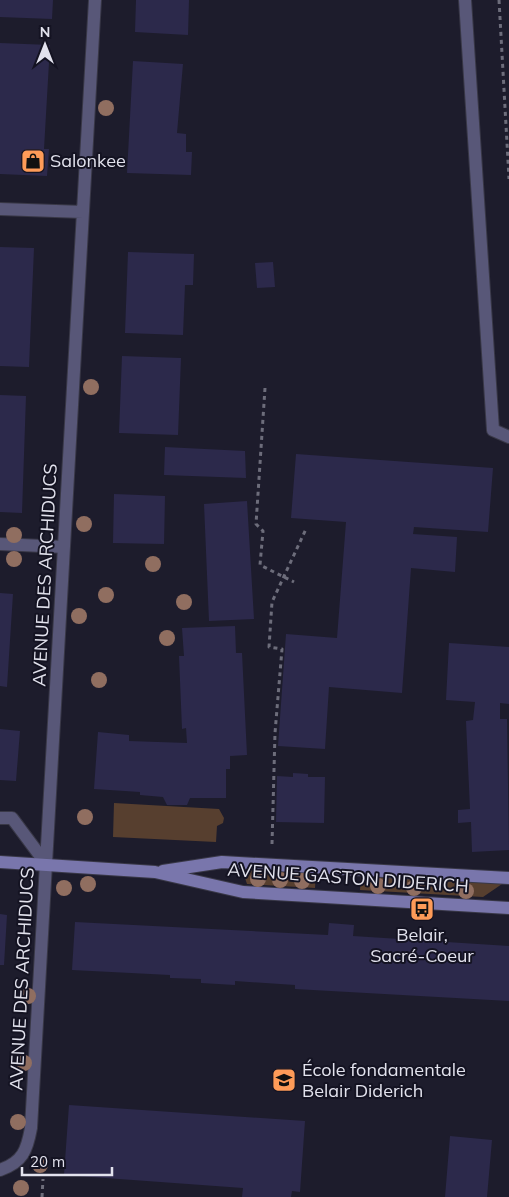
<svg xmlns="http://www.w3.org/2000/svg" width="509" height="1197" font-family="Mulish,sans-serif">
<rect width="100%" height="100%" fill="#1d1c2c"/>
<path fill="#573f2f" d="M114,803L219,809L224,818L223,823L217,826L216,842L113,837Z
M253,868L316,872L315,888L247,884L244,875L246,871Z
M361,875L502,884L483,897L360,890Z"/>
<path fill="#2c294b" d="M0,0H53L52,19L0,17Z
M136,0H189L188,35L135,32Z
M0,43L50,45L44,149H49L47,176L0,174Z
M133,61L183,64L177,133L186,134V152H192L191,175L127,173Z
M0,247L34,248L29,367L0,366Z
M128,252L194,254L193,285H185L183,335L125,333Z
M273,262L275,287L257,288L255,263Z
M122,356L181,358L178,435L119,433Z
M0,395L26,396L22,513L0,512Z
M165,447L245,451L246,478L164,475Z
M296,454L493,468L488,532L414,527L413,534L457,537L455,572L411,568L402,693L329,687L325,749L278,746L286,634L337,638L346,522L291,518Z
M114,494L165,496L164,544L113,543Z
M247,501L254,619L209,621L204,504Z
M0,593L13,594L7,687L0,686Z
M235,626L236,653H242L247,755L230,756V769H226V798H190L187,805H167L163,797L140,795V792L94,789L98,732L129,735V741L187,743L186,728L182,729L179,656H184L182,628Z
M449,643L509,647V704L500,703V719H507L509,850L472,852L471,822L458,823V810L470,809L466,721L473,720L475,702L446,700Z
M0,729L20,731L16,781L0,780Z
M293,773L308,774V777H325L324,823L276,822L277,776L293,777Z
M0,914L7,915L4,965H0Z
M75,922L328,935L329,923L354,925L353,936L509,946V1001L295,989V985L235,981V985L201,983V979L170,978V975L72,970Z
M69,1105L305,1121L300,1192L292,1191L291,1197H242L243,1188L64,1175Z
M450,1136L492,1140L487,1197H445Z"/>
<g fill="none" stroke-linecap="round" stroke-linejoin="round">
<g stroke="#393847" stroke-width="14">
<path id="lane" d="M465,0L493,430L509,437"/>
</g>
<g stroke="#393847" stroke-width="14">
<path id="street" d="M0,209L83,212
M0,544L64,547
M0,818H12L47,865
M0,1170C23,1162 27,1150 31,1128L95,0"/>
</g>
<g stroke="#393847" stroke-width="14">
<path id="secondary" d="M0,862L155,872L243,892L509,908
M163,871L222,862L509,878"/>
</g>
<path stroke="#6d6d7b" stroke-width="3" stroke-dasharray="4 4" stroke-linecap="butt" d="M499,0L509,179
M265,388L256,524L263,531L260,565L294,582
M272,844L275,733L282,649L269,647L272,602L306,529
M42,1197L43,1179"/>
<use href="#lane" stroke="#585778" stroke-width="12"/>
<use href="#street" stroke="#585778" stroke-width="12"/>
<use href="#secondary" stroke="#7976ac" stroke-width="12"/>
</g>
<g fill="#906e60">
<circle cx="106" cy="108" r="8"/>
<circle cx="91" cy="387" r="8"/>
<circle cx="84" cy="524" r="8"/>
<circle cx="14" cy="535" r="8"/>
<circle cx="14" cy="559" r="8"/>
<circle cx="153" cy="564" r="8"/>
<circle cx="106" cy="595" r="8"/>
<circle cx="184" cy="602" r="8"/>
<circle cx="79" cy="616" r="8"/>
<circle cx="167" cy="638" r="8"/>
<circle cx="99" cy="680" r="8"/>
<circle cx="85" cy="817" r="8"/>
<circle cx="258" cy="879" r="8"/>
<circle cx="280" cy="880" r="8"/>
<circle cx="302" cy="881" r="8"/>
<circle cx="88" cy="884" r="8"/>
<circle cx="378" cy="886" r="8"/>
<circle cx="64" cy="888" r="8"/>
<circle cx="414" cy="888" r="8"/>
<circle cx="466" cy="891" r="8"/>
<circle cx="28" cy="996" r="8"/>
<circle cx="24" cy="1063" r="8"/>
<circle cx="18" cy="1122" r="8"/>
<circle cx="40" cy="1165" r="8"/>
<circle cx="21" cy="1188" r="8"/>
</g>
<defs>
<g id="shop-square" transform="scale(1.25)"><rect x="-9" y="-9" width="18" height="18" rx="4" fill="#fe9b58" stroke="#141322"/><path d="M-5-2.5h2.3a2.7 3.5 0 0 1 5.4 0H5L5.5 6h-11ZM-1.5-2.5h3a1.5 2.3 0 0 0-3 0Z" fill="#111"/></g>
<g id="bus-square" transform="scale(1.25)"><rect x="-9" y="-9" width="18" height="18" rx="4" fill="#fe9b58" stroke="#141322"/><path d="M-5-6H5V4H4V6H2V4H-2V6H-4V4H-5ZM-3.5-4V0h7V-4ZM-3.5 1.2v1.5H-2V1.2ZM2 1.2v1.5H3.5V1.2Z" fill="#111"/></g>
<g id="school-square" transform="scale(1.25)"><rect x="-9" y="-9" width="18" height="18" rx="4" fill="#fe9b58" stroke="#141322"/><path d="M0-5L7-2L0 1L-7-2ZM-4 1L0 2.5L4 1V4Q0 6-4 4Z" fill="#111"/></g>
</defs>
<g fill-rule="evenodd">
<use href="#shop-square" x="33" y="161"/>
<use href="#bus-square" x="422" y="909"/>
<use href="#school-square" x="284" y="1080"/>
</g>
<g text-anchor="middle" stroke-width="4" stroke-linejoin="round" paint-order="stroke">
<g font-size="18" fill="#e2e2ed" stroke="#141322" text-anchor="start">
<text x="50" y="167">Salonkee</text>
<text x="422" y="941" text-anchor="middle">Belair,<tspan x="422" dy="21">Sacré-Coeur</tspan></text>
<text x="302" y="1076">École fondamentale<tspan x="302" dy="21">Belair Diderich</tspan></text>
</g>
<g font-size="18" fill="#e2e2ed" stroke="#141322">
<text transform="translate(45 575) rotate(-87)" y="6">AVENUE DES ARCHIDUCS</text>
<text transform="translate(348 878) rotate(4)" y="6">AVENUE GASTON DIDERICH</text>
<text transform="translate(22 979) rotate(-87)" y="6">AVENUE DES ARCHIDUCS</text>
</g>
</g>
<g transform="translate(45 45)" stroke="#141322" stroke-width="4" paint-order="stroke">
<path d="M0-4L9 19L0 12L-9 19Z" fill="#e2e2ed"/>
<text y="-8" font-size="14" font-weight="bold" text-anchor="middle" fill="#e2e2ed">N</text>
</g>
<path d="M22 1167v8h90v-8" fill="none" stroke="#e2e2ed" stroke-width="2.5"/>
<text x="30" y="1167" font-size="15" fill="#e2e2ed" stroke="#141322" stroke-width="4" paint-order="stroke">20 m</text>
</svg>
